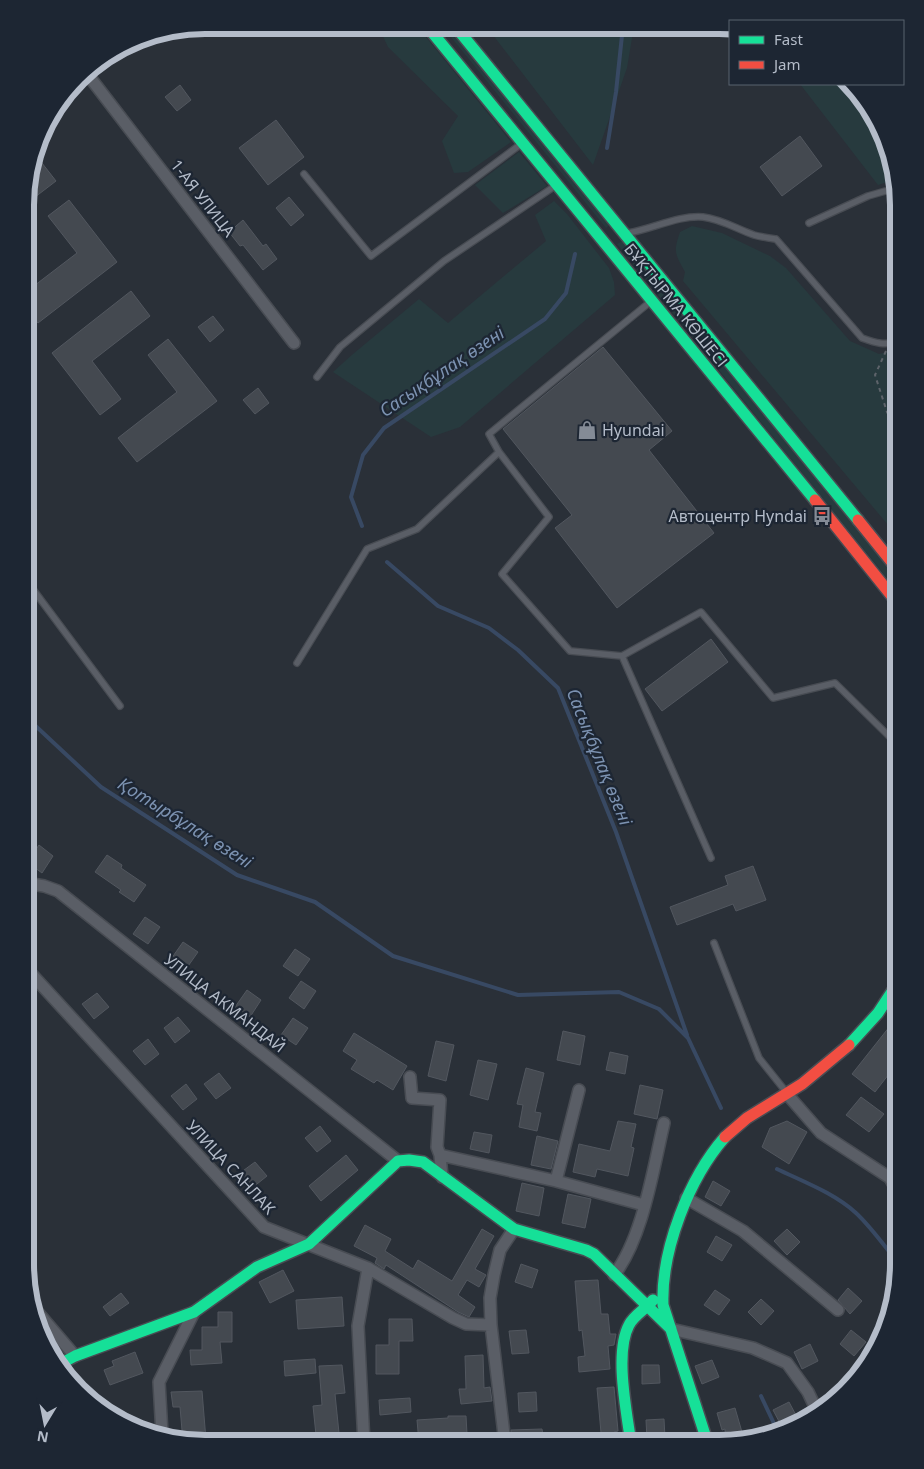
<svg xmlns="http://www.w3.org/2000/svg" width="924" height="1469" font-family="'Noto Sans',sans-serif">
<rect width="100%" height="100%" fill="#2a3038"/>
<path fill="#273a3e" d="M378,26H417L511,142L468,172L454,173L442,141L458,116L388,47Z
M442,26H451L611,224L606,228Z
M486,26H634L627,68L593,165Z
M800,84H845L885,136L894,180L878,185Z
M519,152L547,186L503,213L475,185Z
M554,201L567,214L609,268L614,282L615,295L460,427L431,437L333,372L353,354L419,299L448,323L546,241L535,215Z
M692,226L722,233L770,256L786,268L850,341L879,354L899,349V538L683,281L685,272C675,253 673,253 680,232Z
M624,240L899,579V593L617,244Z"/>
<g fill="none" stroke-linecap="round" stroke-linejoin="round">
<path stroke="#384963" stroke-width="4" d="M607,148L616,92L623,26
M362,526L351,497L363,455L384,428L545,319L566,293L575,254
M387,562L438,606L489,628L518,650L558,688L616,832L687,1035
M26,717L101,787L237,875L315,902L393,956L518,995L619,992L659,1009L688,1038L721,1108
M777,1169C804,1182 834,1193 856,1213C872,1228 885,1247 899,1264
M761,1396L778,1432"/>
</g>
<path fill="#444950" stroke="#52575f" d="M180,85L191,100L177,111L165,97Z
M276,120L304,157L268,185L239,148Z
M800,136L822,166L782,196L760,167Z
M35,154L56,181L26,204L27,182Z
M289,197L304,215L291,226L276,208Z
M69,200L117,262L38,323L26,309V292L77,253L48,216Z
M243,220L263,246L266,244L277,259L263,270L243,245L240,246L229,232Z
M131,291L150,316L92,361L121,399L100,415L52,353Z
M213,316L224,330L210,342L198,327Z
M168,339L217,401L137,462L118,438L177,392L148,355Z
M603,347L672,431L649,450L714,533L617,608L555,528L572,515L503,429Z
M258,388L269,403L255,414L243,400Z
M711,639L728,662L662,711L645,689Z
M39,845L53,856L42,873L27,862Z
M107,855L122,865L121,868L146,885L134,902L119,892L121,890L95,872Z
M753,866L766,900L736,911L733,904L677,925L670,907L728,885L725,876Z
M145,917L160,927L148,944L133,934Z
M183,942L198,952L186,969L171,959Z
M295,949L310,959L298,976L283,966Z
M301,981L316,991L304,1009L289,998Z
M247,990L261,1000L250,1017L235,1007Z
M97,993L109,1007L94,1019L82,1004Z
M178,1017L190,1031L175,1043L164,1028Z
M293,1018L308,1028L296,1045L281,1035Z
M890,1026L899,1033V1061L875,1092L852,1074Z
M563,1031L585,1036L580,1065L557,1060Z
M354,1033L407,1066L393,1090L377,1080L374,1083L351,1069L357,1060L343,1051Z
M148,1039L159,1054L145,1065L133,1051Z
M436,1041L454,1045L446,1081L428,1076Z
M610,1052L628,1056L625,1074L606,1070Z
M478,1060L497,1064L488,1100L470,1095Z
M526,1068L544,1073L535,1112L541,1113L537,1131L519,1127L523,1105L517,1104Z
M219,1073L231,1088L216,1099L204,1084Z
M186,1084L197,1099L183,1110L171,1096Z
M640,1085L663,1090L657,1119L634,1114Z
M861,1097L884,1114L869,1132L846,1115Z
M618,1121L636,1124L631,1147L634,1148L628,1176L597,1169L595,1177L573,1172L579,1144L610,1151Z
M787,1121L807,1132L789,1164L762,1147L770,1128Z
M320,1126L331,1141L317,1152L305,1138Z
M474,1132L492,1135L489,1153L470,1149Z
M537,1136L558,1141L551,1169L531,1165Z
M346,1155L358,1170L321,1201L309,1186Z
M255,1162L267,1176L252,1188L240,1173Z
M713,1181L730,1191L721,1206L705,1197Z
M522,1183L544,1188L539,1216L516,1211Z
M568,1194L591,1199L585,1228L562,1223Z
M365,1225L391,1239L385,1251L413,1269L418,1260L452,1281L482,1229L494,1236L475,1269L486,1275L479,1287L467,1280L458,1295L475,1307L469,1317L458,1312L386,1265L384,1269L375,1263L377,1258L354,1246Z
M787,1229L800,1242L787,1255L774,1241Z
M716,1236L732,1245L722,1261L707,1252Z
M521,1264L538,1270L532,1288L515,1282Z
M283,1270L294,1291L270,1303L259,1282Z
M598,1280L601,1314H608L610,1334H616L614,1345L608,1346L610,1369L579,1372L578,1357L585,1356L582,1330L579,1331L575,1281Z
M848,1288L862,1301L850,1314L838,1300Z
M715,1290L730,1300L719,1315L704,1305Z
M121,1293L129,1303L110,1316L103,1307Z
M342,1297L344,1326L298,1329L296,1300Z
M761,1299L774,1311L761,1325L748,1312Z
M218,1312H232V1342H220L222,1363L191,1365L190,1350H202V1327H218Z
M389,1319H412L413,1341H399V1374H376V1345H389Z
M526,1330L529,1353L512,1354L509,1331Z
M851,1330L866,1342L854,1356L840,1344Z
M810,1344L818,1361L802,1369L794,1352Z
M135,1352L143,1373L110,1385L104,1370L114,1366L112,1361Z
M483,1355L484,1388L490,1387L492,1401L461,1404L459,1389H466L465,1356Z
M315,1359L316,1373L285,1376L284,1361Z
M712,1360L719,1377L702,1384L695,1366Z
M342,1365L345,1393L335,1394L339,1433L316,1435L313,1406L322,1405L319,1366Z
M642,1365H659L660,1383L642,1384Z
M614,1387L618,1431L614,1432L615,1444H602L597,1388Z
M202,1391L206,1440L183,1442L180,1407H173L171,1392Z
M536,1392L537,1411L519,1412L518,1393Z
M410,1398L411,1412L380,1415L379,1400Z
M789,1402L798,1419L782,1427L773,1410Z
M735,1408L744,1439L726,1443L725,1429L722,1430L717,1413Z
M448,1416H466L467,1434L443,1435L444,1443H419L417,1420L448,1418Z
M664,1419L665,1438L647,1439L646,1420Z
M542,1429L544,1443H513L511,1430Z"/>
<g fill="none" stroke-linecap="round" stroke-linejoin="round">
<g stroke="#484c53" stroke-width="8">
<path id="lane" d="M304,174L371,256L521,144
M809,223L868,196L896,188
M628,233C653,229 678,215 703,217C721,219 737,229 754,235C761,237 769,238 776,239L862,338C876,343 885,346 899,341
M317,377L340,347L444,261L555,186
M499,452L549,517L502,574L570,651L622,656L711,858
M26,580L120,706
M622,656L701,612L773,698L835,683L899,746
M297,663L367,549L417,529L499,452L489,434L650,302
M714,943L759,1058L787,1093"/>
</g>
<g stroke="#484c53" stroke-width="14">
<path id="street" d="M85,71L294,343
M26,883L44,886L58,891L398,1161
M25,967L264,1227L368,1268L453,1318L466,1324L491,1325
M410,1077L412,1098L440,1100L437,1147L440,1155L442,1177
M787,1094L821,1133L890,1178L899,1194
M440,1155L556,1181L644,1205
M556,1181L579,1090
M686,1198L743,1231L838,1310
M614,1275C643,1238 653,1169 664,1123
M34,1308L75,1356
M671,1329L753,1348L787,1363L808,1392L816,1409
M162,1434L159,1382L194,1312
M364,1443L358,1326L368,1268
M505,1443L491,1325L490,1298L494,1275L500,1250L514,1229"/>
</g>
<g stroke="#484c53" stroke-width="14">
<path id="fast" d="M427,26L815,500
M455,26L858,520
M849,1045L878,1013L899,981
M62,1363L75,1356L194,1312L257,1267L309,1244L398,1161L409,1160L423,1162L514,1229L586,1250L594,1254L671,1329
M631,1444C627,1413 614,1353 629,1325C634,1315 646,1309 653,1300
M708,1444L663,1305C661,1250 689,1178 725,1137"/>
</g>
<g stroke="#484c53" stroke-width="14">
<path id="jam" d="M815,500L899,605
M858,520L899,571
M725,1137L747,1118L802,1084L849,1045"/>
</g>
<path stroke="#5d636a" stroke-width="2" stroke-dasharray="4 4" stroke-linecap="butt" d="M886,351L875,375L887,412L899,436"/>
<use href="#lane" stroke="#5a5e66" stroke-width="5.5"/>
<use href="#street" stroke="#5a5e66" stroke-width="11"/>
<use href="#fast" stroke="#16e098" stroke-width="11"/>
<use href="#jam" stroke="#f24e42" stroke-width="11"/>
</g>
<defs>
<g id="shop-bare" transform="scale(1.5)"><path d="M-5-2.5h2.3a2.7 3.5 0 0 1 5.4 0H5L5.5 6h-11ZM-1.5-2.5h3a1.5 2.3 0 0 0-3 0Z" fill="#848b96" stroke="#1d2633" stroke-width="2.5" paint-order="stroke"/></g>
<g id="bus-bare" transform="scale(1.5)"><path d="M-5-6H5V4H4V6H2V4H-2V6H-4V4H-5ZM-3.5-4V0h7V-4ZM-3.5 1.2v1.5H-2V1.2ZM2 1.2v1.5H3.5V1.2Z" fill="#848b96" stroke="#1d2633" stroke-width="2.5" paint-order="stroke"/></g>
</defs>
<g fill-rule="evenodd">
<use href="#shop-bare" x="587" y="430"/>
<use href="#bus-bare" x="822" y="516"/>
</g>
<g text-anchor="middle" stroke-width="4.5" stroke-linejoin="round" paint-order="stroke">
<g font-size="16" fill="#b4bcc9" stroke="#1d2633">
<text transform="translate(203 198) rotate(52)" y="6">1-АЯ УЛИЦА</text>
<text transform="translate(676 305) rotate(51)" y="6">БҰҚТЫРМА КӨШЕСІ</text>
<text transform="translate(225 1003) rotate(38)" y="6">УЛИЦА АКМАНДАЙ</text>
<text transform="translate(231 1167) rotate(47)" y="6">УЛИЦА САНЛАК</text>
</g>
<g font-size="16" fill="#b4bcc9" stroke="#1d2633" text-anchor="start">
<text x="602" y="436">Hyundai</text>
<text x="807" y="522" text-anchor="end">Автоцентр Hyndai</text>
</g>
<g font-size="18" font-style="italic" fill="#7c92b1" stroke="#1d2633">
<text transform="translate(442 372) rotate(-34)" y="6">Сасықбұлақ өзені</text>
<text transform="translate(599 757) rotate(68)" y="6">Сасықбұлақ өзені</text>
<text transform="translate(185 823) rotate(32)" y="6">Қотырбұлақ өзені</text>
</g>
</g>
<path d="M0 0H924V1469H0ZM205 34H719A171 171 0 0 1 890 205V1264A171 171 0 0 1 719 1435H205A171 171 0 0 1 34 1264V205A171 171 0 0 1 205 34Z" fill="#1d2633" fill-rule="evenodd"/>
<path fill="none" stroke="#b4bcc9" stroke-width="6" d="M205 34H719A171 171 0 0 1 890 205V1264A171 171 0 0 1 719 1435H205A171 171 0 0 1 34 1264V205A171 171 0 0 1 205 34Z"/>
<rect x="729" y="20" width="175" height="65" fill="#1d2633" stroke="#59626f"/>
<rect x="739" y="36" width="25" height="8" fill="#16e098" stroke="#59626f"/>
<text x="774" y="45" font-size="15" fill="#b4bcc9">Fast</text>
<rect x="739" y="61" width="25" height="8" fill="#f24e42" stroke="#59626f"/>
<text x="774" y="70" font-size="15" fill="#b4bcc9">Jam</text>
<g transform="translate(45 1424) rotate(190)" stroke="#1d2633" stroke-width="4" paint-order="stroke">
<path d="M0-4L9 19L0 12L-9 19Z" fill="#b4bcc9"/>
<text y="-8" font-size="14" font-weight="bold" text-anchor="middle" fill="#b4bcc9">N</text>
</g>
</svg>
